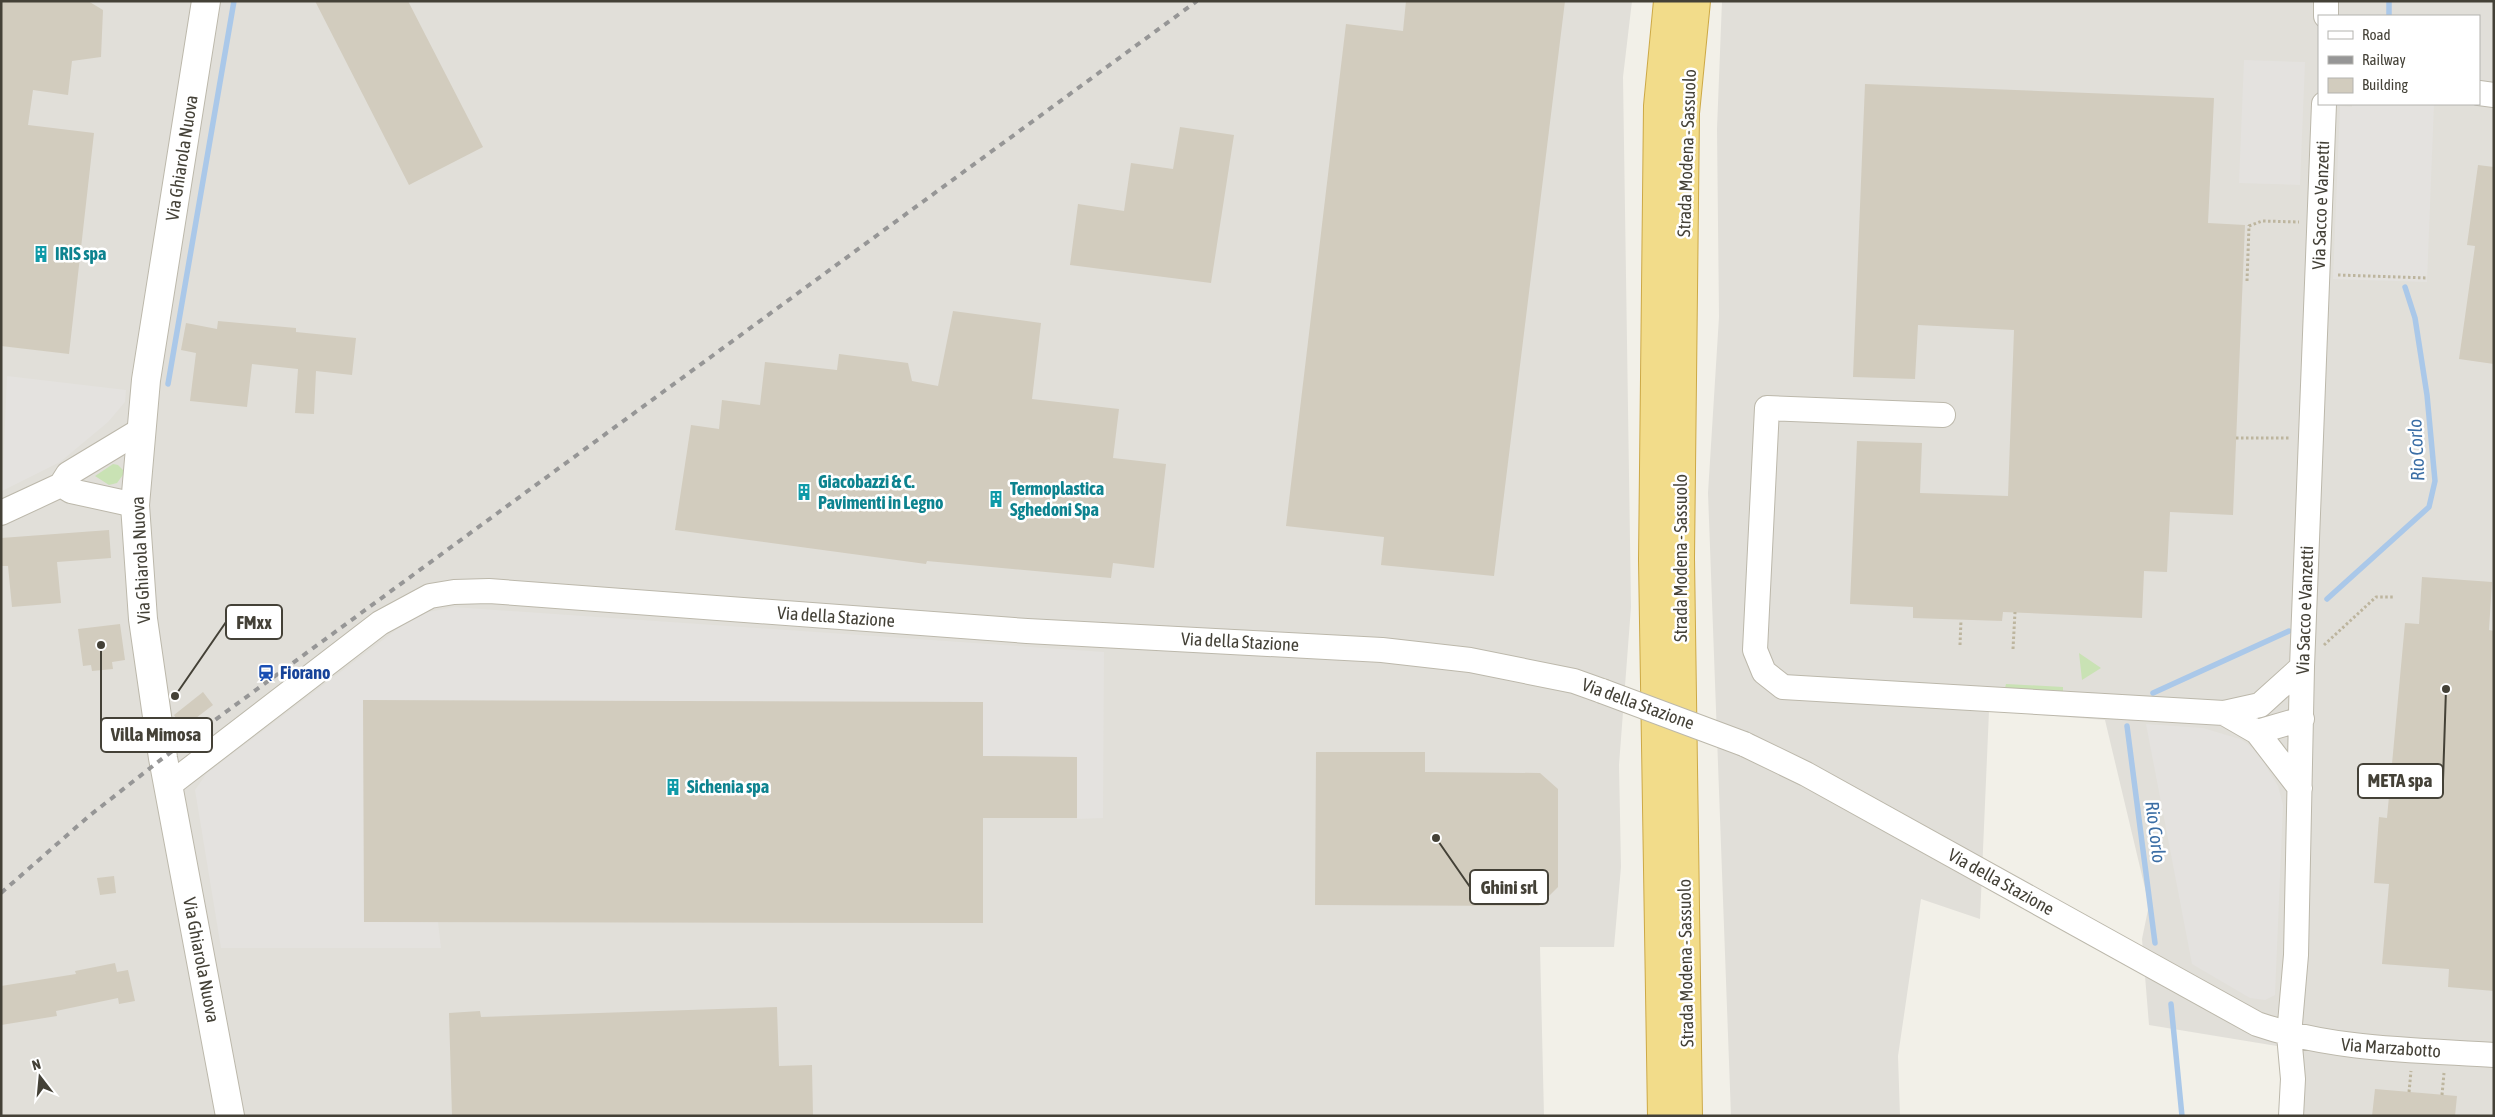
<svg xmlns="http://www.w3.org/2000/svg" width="2495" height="1117" font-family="'Asap Condensed',sans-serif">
<rect width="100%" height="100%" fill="#f2f0e8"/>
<path fill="#e1dfd9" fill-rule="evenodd" d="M1,1H1632L1623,77L1631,607L1619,765L1621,867L1614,947H1540L1544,1116H1Z
M1722,1H2494V1116H2281L2283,1047L2149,1025L2142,939L2149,905L2105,720L1989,711L1980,919L1921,899L1898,1056L1900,1116H1731L1708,493L1719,317L1717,129ZM2319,16H2479V104H2319Z"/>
<path fill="#c9e2b4" d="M113,464L118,465L125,472L117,483L109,485L95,476Z
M2079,653L2101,668L2082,680Z
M2006,684L2063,687V691L2005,688Z"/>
<path fill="#e4e2df" d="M2244,60L2305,62L2300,185L2239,183Z
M2352,104H2434L2427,282L2333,279L2340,106L2352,107Z
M7,376L126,390L125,402L108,422L60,462L2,491Z
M454,607L1104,652L1103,818L1077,819V757L983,756V702L363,701L438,922L441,948H221L195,790L207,773L412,618L423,613Z
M2146,724L2203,728L2240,739L2256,750L2278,786L2283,805L2275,995L2265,1000L2250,998L2192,964Z"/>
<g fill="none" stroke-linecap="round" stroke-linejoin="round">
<path stroke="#aac8e9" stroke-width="5.5" d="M2389,16V1
M168,384L234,1
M2327,599L2429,507L2435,481L2427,395L2415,318L2405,287
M2153,693L2289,631
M2127,726L2155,943
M2171,1004L2182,1116"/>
</g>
<path fill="#d2ccbe" d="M1,1H88L103,10L101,57L72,61L68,95L33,90L28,125L94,133L69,354L1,346Z
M315,1H408L483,147L409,185Z
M1406,1H1565L1494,576L1381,565L1384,537L1286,526L1346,24L1403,31Z
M1865,84L2214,98L2208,223L2245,225L2233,515L2170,512L2167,572L2144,571L2142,618L2003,612L2002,621L1913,618V607L1850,604L1857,441L1922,443L1920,493L2008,496L2014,330L1918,325L1915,379L1853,377Z
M1180,127L1234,135L1211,283L1070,265L1078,204L1124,211L1131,163L1173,169Z
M2478,165L2494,167V364L2459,359L2475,246L2467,245Z
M953,311L1041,323L1032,399L1119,409L1113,458L1166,464L1154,568L1113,563L1111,578L927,561L926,564L675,530L691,425L719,429L722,400L760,405L765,362L837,370L839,354L908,363L912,381L938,386Z
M218,321L296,328V332L356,338L352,375L316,371L314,414L295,413L298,369L252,364L247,407L190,401L196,353L181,350L186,323L217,329Z
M109,530L111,558L57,562L61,603L12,607L8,566H1V538Z
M2422,577L2492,582L2489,630L2494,631V991L2448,987L2449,969L2382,964L2389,884L2374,883L2379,817L2387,818L2405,623L2419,624Z
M120,624L125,660L112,662L113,669L92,671L91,665L83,666L78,629Z
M203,692L213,705L183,728L174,715Z
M363,700L983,702V756L1077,757V818H983V923L364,922Z
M1316,752H1425V772L1540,773L1558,789V887L1539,906L1315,905Z
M114,876L116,893L100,895L97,878Z
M115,963L117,972L128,970L135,1001L119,1004L118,998L56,1011L57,1016L1,1025V986L76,974L75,971Z
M777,1007L779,1066L812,1065L813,1116H452L449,1013L480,1011L481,1017Z
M2375,1089L2457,1096L2455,1116H2372Z"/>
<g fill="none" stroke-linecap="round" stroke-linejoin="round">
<g stroke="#bcb8ab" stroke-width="26">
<path id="minor" d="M2326,16V1
M2479,93L2494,95
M1943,415L1767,408L1755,650L1764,672L1783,687L2224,713L2260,705L2302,667
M61,485L71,491L135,505
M1,513L61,485L68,474L141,430
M2224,713L2257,732L2300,788
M2257,732L2302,719
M1744,744L1806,774L2257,1024C2333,1050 2414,1050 2494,1055
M168,786L380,623L430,596L454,592L489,591L1027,631L1382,650L1470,660L1574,681L1602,691
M2291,1116L2293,1079L2289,1035L2296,955L2302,667L2324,104"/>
</g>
<g stroke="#bcb8ab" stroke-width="30">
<path id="tertiary" d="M206,1L146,380L135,505L143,619L163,758L230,1116"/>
</g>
<g stroke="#cda946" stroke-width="30">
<path id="trunk" d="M1662,1116L1653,560L1658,106L1668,1
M1688,1116L1680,558L1685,113L1696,1"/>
</g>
<path stroke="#bdb59e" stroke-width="3" stroke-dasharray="2.5 2.5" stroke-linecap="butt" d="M2338,275L2427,278
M2247,281L2249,226L2262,221L2299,222
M2236,438H2290
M1960,645L1961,620
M2324,645L2376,597H2393
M2013,649L2015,612
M2409,1092L2411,1071
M2442,1095L2444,1073"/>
<use href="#minor" stroke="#fff" stroke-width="24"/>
<use href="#tertiary" stroke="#fff" stroke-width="28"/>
<use href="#trunk" stroke="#f2dc8a" stroke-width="28"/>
<path stroke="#969696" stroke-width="4" stroke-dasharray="6 6" stroke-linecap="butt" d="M1,893L89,816L163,758L1197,1"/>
<g stroke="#bcb8ab" stroke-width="26" stroke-linecap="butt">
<path id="minor-bridge" d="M1602,691L1744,744"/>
</g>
<use href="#minor-bridge" stroke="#fff" stroke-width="24"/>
</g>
<defs>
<g id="building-bare" transform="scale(1.35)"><path d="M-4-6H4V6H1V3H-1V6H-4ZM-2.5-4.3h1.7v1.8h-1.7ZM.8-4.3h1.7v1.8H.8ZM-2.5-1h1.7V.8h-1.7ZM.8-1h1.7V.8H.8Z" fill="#0f9aa8" stroke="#fff" stroke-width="2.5" paint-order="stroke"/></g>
<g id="station-bare" transform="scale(1.35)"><path d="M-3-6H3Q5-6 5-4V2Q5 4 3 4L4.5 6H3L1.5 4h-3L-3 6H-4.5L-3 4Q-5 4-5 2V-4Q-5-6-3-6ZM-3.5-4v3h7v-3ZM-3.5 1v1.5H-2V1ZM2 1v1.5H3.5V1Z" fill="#1a4fb4" stroke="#fff" stroke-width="2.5" paint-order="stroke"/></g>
</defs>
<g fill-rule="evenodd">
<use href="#building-bare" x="41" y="254"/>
<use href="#building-bare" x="804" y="492"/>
<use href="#building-bare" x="996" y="499"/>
<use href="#station-bare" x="266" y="673"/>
<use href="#building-bare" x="673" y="787"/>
</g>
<g text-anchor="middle" stroke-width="5" stroke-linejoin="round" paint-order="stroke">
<g font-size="18" fill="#444137" stroke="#fff">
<text transform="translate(1687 153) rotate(-88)" y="6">Strada Modena - Sassuolo</text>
<text transform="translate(182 158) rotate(-81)" y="6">Via Ghiarola Nuova</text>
<text transform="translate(2321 205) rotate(-88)" y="6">Via Sacco e Vanzetti</text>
<text transform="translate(1681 558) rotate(-90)" y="6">Strada Modena - Sassuolo</text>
<text transform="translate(141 560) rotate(-93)" y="6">Via Ghiarola Nuova</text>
<text transform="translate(2305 610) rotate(-88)" y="6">Via Sacco e Vanzetti</text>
<text transform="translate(836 617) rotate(4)" y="6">Via della Stazione</text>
<text transform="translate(1240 642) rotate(3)" y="6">Via della Stazione</text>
<text transform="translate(1638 704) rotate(20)" y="6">Via della Stazione</text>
<text transform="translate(2001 882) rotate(29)" y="6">Via della Stazione</text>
<text transform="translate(201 960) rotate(79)" y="6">Via Ghiarola Nuova</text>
<text transform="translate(1686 963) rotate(-91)" y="6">Strada Modena - Sassuolo</text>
<text transform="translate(2391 1048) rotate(4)" y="6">Via Marzabotto</text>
</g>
<g font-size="18" font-weight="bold" fill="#0d838f" stroke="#fff" text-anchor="start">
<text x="55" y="260">IRIS spa</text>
<text x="818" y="488">Giacobazzi &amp; C.<tspan x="818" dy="21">Pavimenti in Legno</tspan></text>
<text x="1010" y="495">Termoplastica<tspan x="1010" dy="21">Sghedoni Spa</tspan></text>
<text x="687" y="793">Sichenia spa</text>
</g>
<g font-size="18" font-weight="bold" fill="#164399" stroke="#fff" text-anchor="start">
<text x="280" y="679">Fiorano</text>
</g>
<g font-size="19" font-style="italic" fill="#3b6ea5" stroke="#fff">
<text transform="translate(2416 450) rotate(-93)" y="7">Rio Corlo</text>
<text transform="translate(2156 832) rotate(83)" y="7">Rio Corlo</text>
</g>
</g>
<path fill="none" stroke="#444137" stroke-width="2" d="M175 696L226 622M101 645L101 735M2446 689L2443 781M1436 838L1470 887"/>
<g fill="#444137" stroke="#fff" stroke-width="2">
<circle cx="175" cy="696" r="5"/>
<circle cx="101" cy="645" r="5"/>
<circle cx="2446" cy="689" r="5"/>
<circle cx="1436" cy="838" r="5"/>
</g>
<g fill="#fff" stroke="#444137" stroke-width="2">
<rect x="226" y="605" width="56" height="34" rx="5"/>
<rect x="101" y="718" width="111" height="34" rx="5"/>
<rect x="2358" y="764" width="85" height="34" rx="5"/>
<rect x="1470" y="870" width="78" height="34" rx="5"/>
</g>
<g font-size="19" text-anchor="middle" font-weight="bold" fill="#444137">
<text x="254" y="629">FMxx</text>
<text x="156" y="741">Villa Mimosa</text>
<text x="2400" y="787">META spa</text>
<text x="1509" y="894">Ghini srl</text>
</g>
<rect width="2495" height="1117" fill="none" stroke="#444137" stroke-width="5"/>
<rect x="2318" y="15" width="162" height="90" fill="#ffffff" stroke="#b4b3af"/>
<rect x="2328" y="31" width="25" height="8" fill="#ffffff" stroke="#b4b3af"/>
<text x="2362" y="40" font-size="15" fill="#444137">Road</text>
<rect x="2328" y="56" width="25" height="8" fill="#969696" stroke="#b4b3af"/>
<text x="2362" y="65" font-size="15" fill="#444137">Railway</text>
<rect x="2328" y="78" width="25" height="15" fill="#d2ccbe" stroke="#b4b3af"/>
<text x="2362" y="90" font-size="15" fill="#444137">Building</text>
<g transform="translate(40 1077) rotate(344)" stroke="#ffffff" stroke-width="4" paint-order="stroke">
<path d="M0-4L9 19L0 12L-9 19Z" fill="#444137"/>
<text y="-8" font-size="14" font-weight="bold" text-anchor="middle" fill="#444137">N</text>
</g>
</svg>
